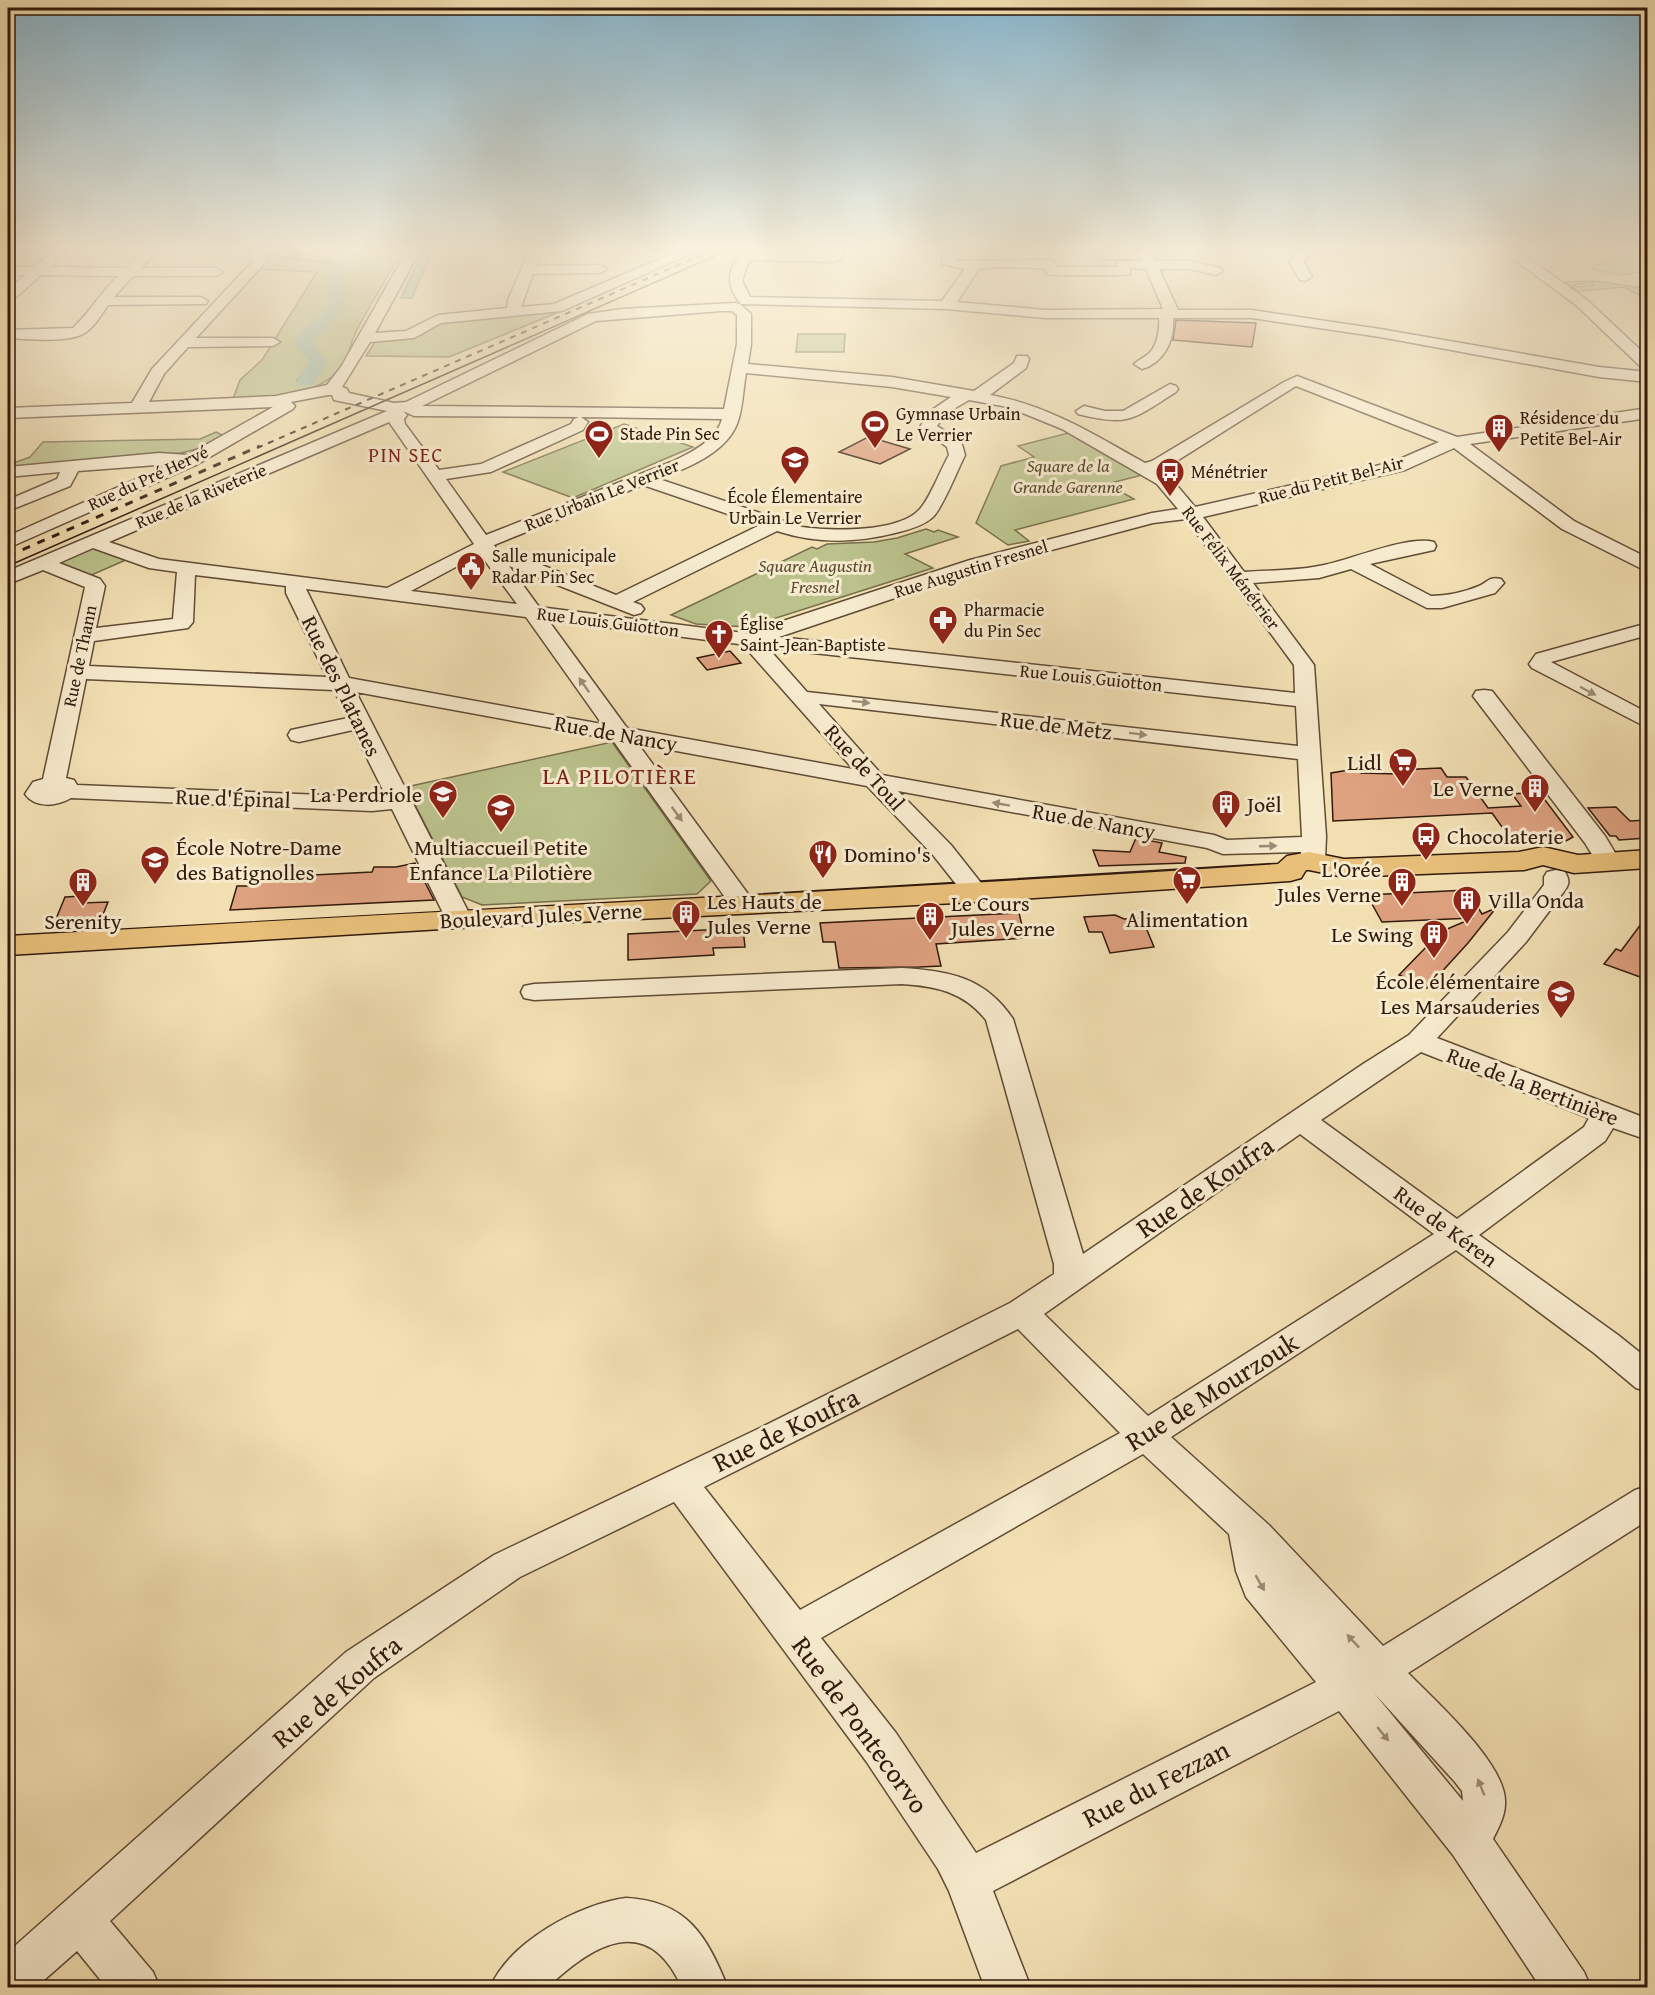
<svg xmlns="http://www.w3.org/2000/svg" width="1655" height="1995" font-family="'Gentium Book Plus',serif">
<rect width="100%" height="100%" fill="#f2e0b3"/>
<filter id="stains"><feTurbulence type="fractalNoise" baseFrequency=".00333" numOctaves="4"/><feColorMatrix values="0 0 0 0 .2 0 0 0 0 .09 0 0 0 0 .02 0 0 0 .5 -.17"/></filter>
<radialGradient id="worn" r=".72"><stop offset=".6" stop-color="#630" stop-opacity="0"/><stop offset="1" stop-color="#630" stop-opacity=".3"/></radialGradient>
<path fill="#bbc28c" stroke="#766e4c" stroke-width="1.5" d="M260,249H403C388,277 369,305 355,334C350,344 349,359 341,368C316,398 268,397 233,399L240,380L262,360L317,272L256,269Z
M1622,254L1641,258L1647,263V277L1642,272L1620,275L1593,269L1592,267Z
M1586,281L1588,283L1572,285L1579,287L1594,285L1589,281C1610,281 1627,288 1647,288V299L1624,287L1578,291L1564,282Z
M564,310L449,357L366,356L377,339L422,335L442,320Z
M798,334H845L844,352H796Z
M624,424L693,447L573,498L503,472Z
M216,432L224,436L205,447L181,453L8,469V465L30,457L43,442L200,439Z
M1068,433L1142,475L1107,484L1134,499L1015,530L1029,541L1008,545L976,523L1001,466L1034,457L1018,446Z
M926,529L934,532L938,530L958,537L905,554L933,568L748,627L696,624L671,615L812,547L817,549L827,544L874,542L897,538Z
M92,547L128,559L87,577L52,564Z
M612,742L711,881L697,894L482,905L462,897L406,787Z"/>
<path fill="#9bbdad" stroke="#707b6d" stroke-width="1.5" d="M424,249H433L412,298H401Z
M298,343H309L322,357L323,363L313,381H297L312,361Z"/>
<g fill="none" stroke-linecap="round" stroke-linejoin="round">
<path stroke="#707b6d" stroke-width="3" d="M271,249L278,257L340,264"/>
<path fill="#9bbdad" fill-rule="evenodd" d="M342,249H357L343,276C351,314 336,318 312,342L327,362L312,385H300L297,381L309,362L294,342C315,313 336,320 327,276Z"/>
</g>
<path fill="#dfa281" stroke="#30190c" stroke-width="1.5" d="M1176,320L1256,323L1252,347L1173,340Z
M870,436L876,439L910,449L880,464L839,452Z
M730,651L741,663L707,670L697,658Z
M1441,768L1447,777H1466L1488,808L1521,806L1512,794L1539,792L1573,837L1564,842L1515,845L1492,813L1333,821L1331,773L1349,770L1361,771V773L1398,774L1396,770Z
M1616,807L1630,821L1647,820V838L1619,840L1616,836H1610L1588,808Z
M1136,838L1162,843L1159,852L1186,857L1185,863L1099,866L1093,850L1130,852Z
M415,863L434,900L230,910L237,886H251L253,878L372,872L374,867H396Z
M1467,890L1482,914L1496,908L1468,943L1427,988L1399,975L1432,941L1426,938L1473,918L1382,922L1367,895Z
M84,896L82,903L108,902L102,917L56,919L65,897Z
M1019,913L1025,938L936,944L941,966L919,967L839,968L835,942H823L820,923Z
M1115,915L1124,919L1142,918L1154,947L1110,953L1102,932H1089L1084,917Z
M1647,916V972L1643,978L1604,964L1616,949L1621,951Z
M743,928L745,947L713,948L714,955L628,960V934Z"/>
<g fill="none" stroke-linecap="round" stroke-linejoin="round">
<g stroke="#604b36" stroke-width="3">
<path id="minor" d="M55,249H69L50,267L126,268L145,249H159L141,268H216L223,272L216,276H133L114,297H201L208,301L206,304L108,305C101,315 94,328 83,334C67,343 26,339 8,338V330L73,328C90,312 101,292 118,276L41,275L13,300L8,301V290L25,275H8V267H34Z
M248,249H261L267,257L266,262L196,338H273L280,342L273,346L188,347L164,374L149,402L276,396L327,385L341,367L408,249H421L375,333L406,331L438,315L507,308L508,300L530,249H543L536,266L600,265L607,269L600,273L533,274L521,307L554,304L683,249H701L562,311L441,323L414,338L370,342L342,387L347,389L349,393L394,403L406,402L588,314L622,309L735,303L740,304L751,314V344L748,364L892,377L974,391L1014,363L1017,356H1027L1029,359L1026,368L990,395C1048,405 1095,435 1145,463L1152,461L1284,382L1297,376L1457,437L1648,408V418L1470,444L1574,521L1648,558V572L1562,529L1454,448L1405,470L1203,517L1244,572C1269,570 1295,571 1319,566C1349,561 1406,535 1434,542L1436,546L1434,550L1370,564L1431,596C1446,596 1465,592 1479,586C1488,582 1489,576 1501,579L1504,583L1495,593L1442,608H1427L1351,569L1319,578L1253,583L1314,665L1326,836L1325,860L1322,865L1313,867L1304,865L1301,860V852L1223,854L1207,848L898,791L951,845L985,888L989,893L985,898L976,901L967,898L933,855L867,786L638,744L756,905L752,910L743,913L734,910L612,739L356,692L472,919L468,924L459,927L450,924L446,919L392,809L372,811L71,798C57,806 36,809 25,794L33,782L43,779L85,587L43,570L8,584V571L387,411L334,400L332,395H328L291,402L295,406L293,409L196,465L8,548V536L170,464L78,471L70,486L8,511V500L57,479L60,472L8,477V467L159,453L188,455L273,407L8,418V408L132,403L152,369L253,261V257ZM721,311H732L737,315V344L724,409L422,406L596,321ZM746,373L892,387L951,397L929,412L920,427L947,447L949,455C941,469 930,498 920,509C899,533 831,531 802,527L659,479C686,468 725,454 737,424C743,409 743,389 746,373ZM1296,386L1439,442L1393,462L1195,507L1169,476L1158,470L1164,469ZM969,400L1008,407L1062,429L1157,484L1178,509L1152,513L970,560L783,621L752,634L539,607L509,566L634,615L641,613L644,609L641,605L633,602L777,531C817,544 855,543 895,533C908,530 923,526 933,517C943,507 958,469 965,455L961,441L937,426L945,414ZM403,411L414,416L579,417L574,419L571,424L481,464L439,470L405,424L404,419L407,415ZM581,417L722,419C717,440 689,454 671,462L486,535L446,479L491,472L583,430L588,422ZM389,422L474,544L387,588L159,559L109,542ZM643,485L760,525L616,595L522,557L499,553L494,545ZM1186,519L1294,665L1295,693L779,637L984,568L1153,523ZM93,548L149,568L177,572L173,619L96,628L105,586L100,579L59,563ZM480,554L517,604L411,591ZM195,575L286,586V593L327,677L89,666L94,641L188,628L193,622ZM306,589L526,617L602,724L349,678ZM548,620L747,645L751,654L853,769L627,728ZM768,648L1296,706L1298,746L807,692ZM86,679L334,690L348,718L291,730L288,735L291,740L299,742L353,730L386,796L372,797L77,785L74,780L66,778ZM819,704L1298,759L1302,837L1227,840L1214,835L882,775Z
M745,249H759L756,253H770L775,249H842L843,252L842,259L831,262L749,260L742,281L750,297L942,301L965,269L943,264L941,249H954V259L959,261L1049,260L1054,261L1057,267H1117V261H1142L1140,256L1134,259H1102L1097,258L1094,249H1150L1156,261H1190L1221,268L1223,271L1216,275L1190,269H1159L1178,310H1252L1380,329L1599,367L1648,372V382L1599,377L1380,337L1252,318H1173C1175,340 1164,363 1142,369L1134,364C1138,360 1142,359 1147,355C1157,348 1160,330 1159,318H1045L946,309L741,304C724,285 728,266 745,249ZM994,267L1044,268L1047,274L1052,275H1125L1130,274V268L1146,269L1163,309L1045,310L957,302L979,269Z
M1300,249H1313L1304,262L1312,277L1305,281L1300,280L1290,262Z
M1500,249H1515L1586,299L1648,357V370L1643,369L1576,305Z
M1170,384L1176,386L1178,389L1176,392C1133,419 1130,427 1078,414L1076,411L1084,406L1105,411H1123Z
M1648,623V635L1551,662L1648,713V728L1532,668L1529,664L1536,654Z
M1484,690L1492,691L1605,836L1620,861L1617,866L1608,868L1599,866L1585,843L1473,696L1476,691Z
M1556,870L1565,872C1569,879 1570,883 1565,890L1526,942L1437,1038L1648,1119V1140L1613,1128L1605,1141L1479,1235L1618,1335L1648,1359V1392L1636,1388L1594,1353L1456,1250L1171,1437L1269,1525L1383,1646L1635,1490L1648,1486V1520L1408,1673C1435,1701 1508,1765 1505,1804C1505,1816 1498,1829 1493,1839L1584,1972L1591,1988H1541L1453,1855L1339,1711L993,1891L1031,1988H985L949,1891L938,1869L866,1761L674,1502L520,1577L374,1678L110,1921L153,1972L160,1988H107L77,1951L35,1988H8V1952L346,1652L494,1555L762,1427L1010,1303L1054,1274V1264L986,1020C964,992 936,986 902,984L534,1000L524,998L521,992L524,986L534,984L902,968C949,971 985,977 1013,1019L1083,1254L1363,1064L1409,1035L1508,932L1544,885V877L1547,872ZM1421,1052L1589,1118L1584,1127L1457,1219L1321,1120ZM1300,1134L1434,1234L1148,1416L1044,1314ZM1018,1329L1120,1433L800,1610L704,1487ZM1143,1454L1229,1534L1236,1571L1246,1597L1316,1682L976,1853L896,1733L821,1638ZM1374,1693L1455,1782L1462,1791L1463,1801Z
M626,1898C687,1901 707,1936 728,1988H682C648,1911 593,1944 547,1988H490C509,1942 579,1904 626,1898Z"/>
</g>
<g stroke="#30190c" stroke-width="3">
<path id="major" d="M1543,847L1578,855L1648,850V868L1574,873L1543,865L1524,870L1344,877L1309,870H1306L1301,878L1290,881L976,902L459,928L8,955V936C431,911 855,892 1278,864L1287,856L1309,852L1344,859L1519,852Z"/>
</g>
<use href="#minor" fill="#f7ebce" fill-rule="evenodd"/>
<use href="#major" fill="#e9c07a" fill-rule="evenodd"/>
<path stroke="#30190c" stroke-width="1.5" d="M8,566L731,249"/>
<path stroke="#30190c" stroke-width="2" stroke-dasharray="6 6" stroke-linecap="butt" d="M257,448L715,249"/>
<path stroke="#30190c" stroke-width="3" stroke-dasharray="8 8" stroke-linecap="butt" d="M8,556L260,446"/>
</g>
<defs><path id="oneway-solid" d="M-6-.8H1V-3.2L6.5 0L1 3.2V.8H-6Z" transform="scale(1.5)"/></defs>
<g fill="#9d8c77">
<use href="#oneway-solid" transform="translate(584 685) rotate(-125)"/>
<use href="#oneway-solid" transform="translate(1588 691) rotate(28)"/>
<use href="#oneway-solid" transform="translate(861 702) rotate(7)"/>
<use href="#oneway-solid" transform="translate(1138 734) rotate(7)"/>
<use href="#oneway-solid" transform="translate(1001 804) rotate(-170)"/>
<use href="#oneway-solid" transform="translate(677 814) rotate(54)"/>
<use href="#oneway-solid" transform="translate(1268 846) rotate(-2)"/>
<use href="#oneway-solid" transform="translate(1260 1583) rotate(60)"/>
<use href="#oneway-solid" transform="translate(1353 1641) rotate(-133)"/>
<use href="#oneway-solid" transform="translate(1383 1734) rotate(51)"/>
<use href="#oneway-solid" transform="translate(1481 1787) rotate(-112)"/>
</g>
<linearGradient id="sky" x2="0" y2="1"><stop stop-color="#89b8d0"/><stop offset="0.47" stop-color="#f9f1dd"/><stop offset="1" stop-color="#f9f1dd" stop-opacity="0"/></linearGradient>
<rect width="1655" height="529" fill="url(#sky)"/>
<defs>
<g id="stadium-pin" transform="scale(1.5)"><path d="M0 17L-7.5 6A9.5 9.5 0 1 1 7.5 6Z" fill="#8f2418" stroke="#f7ebce"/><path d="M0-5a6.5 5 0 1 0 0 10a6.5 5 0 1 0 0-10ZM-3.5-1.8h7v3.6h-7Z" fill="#fff"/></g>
<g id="building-pin" transform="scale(1.5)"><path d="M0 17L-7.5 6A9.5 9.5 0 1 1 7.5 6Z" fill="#8f2418" stroke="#f7ebce"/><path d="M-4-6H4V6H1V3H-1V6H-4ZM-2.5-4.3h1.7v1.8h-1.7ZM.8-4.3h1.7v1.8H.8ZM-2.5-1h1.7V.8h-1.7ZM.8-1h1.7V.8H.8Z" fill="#fff"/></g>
<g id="school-pin" transform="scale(1.5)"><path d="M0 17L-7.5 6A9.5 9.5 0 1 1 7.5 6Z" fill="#8f2418" stroke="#f7ebce"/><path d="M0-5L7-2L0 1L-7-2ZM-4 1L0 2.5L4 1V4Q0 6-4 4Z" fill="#fff"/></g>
<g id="bus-pin" transform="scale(1.5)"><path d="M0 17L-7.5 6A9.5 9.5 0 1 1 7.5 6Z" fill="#8f2418" stroke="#f7ebce"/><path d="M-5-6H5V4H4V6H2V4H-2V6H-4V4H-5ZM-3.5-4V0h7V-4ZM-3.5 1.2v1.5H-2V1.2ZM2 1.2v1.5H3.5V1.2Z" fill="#fff"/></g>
<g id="civic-pin" transform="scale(1.5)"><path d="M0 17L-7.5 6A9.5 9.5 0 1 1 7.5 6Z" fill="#8f2418" stroke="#f7ebce"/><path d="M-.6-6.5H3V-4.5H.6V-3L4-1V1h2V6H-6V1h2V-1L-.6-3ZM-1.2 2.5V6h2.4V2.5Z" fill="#fff"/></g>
<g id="pharmacy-pin" transform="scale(1.5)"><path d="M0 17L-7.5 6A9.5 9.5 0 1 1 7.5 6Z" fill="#8f2418" stroke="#f7ebce"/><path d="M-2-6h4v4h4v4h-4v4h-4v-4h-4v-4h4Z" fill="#fff"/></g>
<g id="church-pin" transform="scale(1.5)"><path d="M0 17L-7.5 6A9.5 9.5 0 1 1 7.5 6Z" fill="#8f2418" stroke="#f7ebce"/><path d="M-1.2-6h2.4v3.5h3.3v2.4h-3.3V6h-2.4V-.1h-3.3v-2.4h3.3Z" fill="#fff"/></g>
<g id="supermarket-pin" transform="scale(1.5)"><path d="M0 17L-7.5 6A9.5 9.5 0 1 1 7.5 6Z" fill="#8f2418" stroke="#f7ebce"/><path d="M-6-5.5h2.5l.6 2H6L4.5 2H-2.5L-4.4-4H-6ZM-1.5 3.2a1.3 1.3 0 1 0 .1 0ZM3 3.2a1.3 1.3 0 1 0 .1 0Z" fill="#fff"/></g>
<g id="restaurant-pin" transform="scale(1.5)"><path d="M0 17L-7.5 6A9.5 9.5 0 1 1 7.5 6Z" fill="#8f2418" stroke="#f7ebce"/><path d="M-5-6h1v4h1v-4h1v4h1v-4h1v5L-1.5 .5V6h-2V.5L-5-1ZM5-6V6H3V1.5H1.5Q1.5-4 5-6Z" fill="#fff"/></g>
</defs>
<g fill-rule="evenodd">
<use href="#stadium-pin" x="875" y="424"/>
<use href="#building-pin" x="1499" y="428"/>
<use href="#stadium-pin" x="599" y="434"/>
<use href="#school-pin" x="795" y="460"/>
<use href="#bus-pin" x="1170" y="472"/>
<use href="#civic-pin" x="471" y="566"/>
<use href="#pharmacy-pin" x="943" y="620"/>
<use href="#church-pin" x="719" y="634"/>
<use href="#supermarket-pin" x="1403" y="762"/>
<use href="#building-pin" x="1535" y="788"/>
<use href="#school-pin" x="443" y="794"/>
<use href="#building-pin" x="1226" y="804"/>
<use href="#school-pin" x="501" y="808"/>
<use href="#bus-pin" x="1426" y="836"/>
<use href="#restaurant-pin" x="823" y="854"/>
<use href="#school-pin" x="155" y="860"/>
<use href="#supermarket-pin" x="1187" y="880"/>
<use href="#building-pin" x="83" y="882"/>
<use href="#building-pin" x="1402" y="882"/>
<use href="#building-pin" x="1467" y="900"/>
<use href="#building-pin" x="686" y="914"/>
<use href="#building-pin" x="930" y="916"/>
<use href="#building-pin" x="1434" y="934"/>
<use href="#school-pin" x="1561" y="994"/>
</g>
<g text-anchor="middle" stroke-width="6" stroke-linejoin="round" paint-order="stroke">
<g font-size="18" fill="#30190c" stroke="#f7ebce" text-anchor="start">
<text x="896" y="420">Gymnase Urbain<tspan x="896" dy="21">Le Verrier</tspan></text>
<text x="1520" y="424">Résidence du<tspan x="1520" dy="21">Petite Bel-Air</tspan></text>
<text x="620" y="440">Stade Pin Sec</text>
<text x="1191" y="478">Ménétrier</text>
<text x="795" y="503" text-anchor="middle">École Élementaire<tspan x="795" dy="21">Urbain Le Verrier</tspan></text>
<text x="492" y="562">Salle municipale<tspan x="492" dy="21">Radar Pin Sec</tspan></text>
<text x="964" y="616">Pharmacie<tspan x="964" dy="21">du Pin Sec</tspan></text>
<text x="740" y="630">Église<tspan x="740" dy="21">Saint-Jean-Baptiste</tspan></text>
</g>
<g font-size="18" font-style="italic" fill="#5a4c32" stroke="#f7ebce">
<text x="1068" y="472">Square de la<tspan x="1068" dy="21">Grande Garenne</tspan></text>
<text x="815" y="572">Square Augustin<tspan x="815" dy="21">Fresnel</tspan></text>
</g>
<g font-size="18" fill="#30190c" stroke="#f7ebce">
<text transform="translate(148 478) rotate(-25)" y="6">Rue du Pré Hervé</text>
<text transform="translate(1331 480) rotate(-14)" y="6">Rue du Petit Bel-Air</text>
<text transform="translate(602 495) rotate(-22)" y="6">Rue Urbain Le Verrier</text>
<text transform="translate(201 496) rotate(-23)" y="6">Rue de la Riveterie</text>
<text transform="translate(1231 568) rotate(53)" y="6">Rue Félix Ménétrier</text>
<text transform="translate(971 569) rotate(-17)" y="6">Rue Augustin Fresnel</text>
<text transform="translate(608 622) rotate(7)" y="6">Rue Louis Guiotton</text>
<text transform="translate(80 656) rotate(-78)" y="6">Rue de Thann</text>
<text transform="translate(1091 678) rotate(6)" y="6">Rue Louis Guiotton</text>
</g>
<g font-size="20" letter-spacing="1.5" fill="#7a1f14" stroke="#f7ebce">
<text x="406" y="462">PIN SEC</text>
</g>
<g font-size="22" fill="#30190c" stroke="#f7ebce">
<text transform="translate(342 686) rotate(64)" y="8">Rue des Platanes</text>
<text transform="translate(1056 725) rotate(7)" y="8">Rue de Metz</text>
<text transform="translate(616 733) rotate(10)" y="8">Rue de Nancy</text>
<text transform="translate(865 767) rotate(48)" y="8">Rue de Toul</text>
<text transform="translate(233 798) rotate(2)" y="8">Rue d'Épinal</text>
<text transform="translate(1094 821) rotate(10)" y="8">Rue de Nancy</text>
<text transform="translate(541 915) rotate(-3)" y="8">Boulevard Jules Verne</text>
<text transform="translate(1533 1086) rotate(21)" y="8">Rue de la Bertinière</text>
<text transform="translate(1446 1226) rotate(36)" y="8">Rue de Kéren</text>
</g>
<g font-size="22" fill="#30190c" stroke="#f7ebce" text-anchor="start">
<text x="1382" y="770" text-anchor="end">Lidl</text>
<text x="1514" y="796" text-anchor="end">Le Verne</text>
<text x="422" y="802" text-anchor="end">La Perdriole</text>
<text x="1247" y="812">Joël</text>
<text x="1447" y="844">Chocolaterie</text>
<text x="176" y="855">École Notre-Dame<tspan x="176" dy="25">des Batignolles</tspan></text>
<text x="501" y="855" text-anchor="middle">Multiaccueil Petite<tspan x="501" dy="25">Enfance La Pilotière</tspan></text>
<text x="844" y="862">Domino's</text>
<text x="1381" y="877" text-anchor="end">L'Orée<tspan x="1381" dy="25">Jules Verne</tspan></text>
<text x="1488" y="908">Villa Onda</text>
<text x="707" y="909">Les Hauts de<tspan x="707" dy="25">Jules Verne</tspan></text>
<text x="951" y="911">Le Cours<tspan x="951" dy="25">Jules Verne</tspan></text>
<text x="1187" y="927" text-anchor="middle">Alimentation</text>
<text x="83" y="929" text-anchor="middle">Serenity</text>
<text x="1413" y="942" text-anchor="end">Le Swing</text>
<text x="1540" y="989" text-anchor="end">École élémentaire<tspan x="1540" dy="25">Les Marsauderies</tspan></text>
</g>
<g font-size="24" letter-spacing="1.5" fill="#7a1f14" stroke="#f7ebce">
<text x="620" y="784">LA PILOTIÈRE</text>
</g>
<g font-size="27" fill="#30190c" stroke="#f7ebce">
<text transform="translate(1205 1187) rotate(-34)" y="9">Rue de Koufra</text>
<text transform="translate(1212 1392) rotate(-32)" y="9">Rue de Mourzouk</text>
<text transform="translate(786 1430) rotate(-26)" y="9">Rue de Koufra</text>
<text transform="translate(337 1692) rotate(-40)" y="9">Rue de Koufra</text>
<text transform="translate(860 1725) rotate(54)" y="9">Rue de Pontecorvo</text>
<text transform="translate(1156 1784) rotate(-27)" y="9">Rue du Fezzan</text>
</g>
</g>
<rect width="1655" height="1995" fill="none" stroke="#f2e0b3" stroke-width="30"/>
<rect x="9" y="9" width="1637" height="1977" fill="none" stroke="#30190c" stroke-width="3"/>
<rect x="15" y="15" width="1625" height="1965" fill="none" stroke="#30190c" stroke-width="1.5"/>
<rect width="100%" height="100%" filter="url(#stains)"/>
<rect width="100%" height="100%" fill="url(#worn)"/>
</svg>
